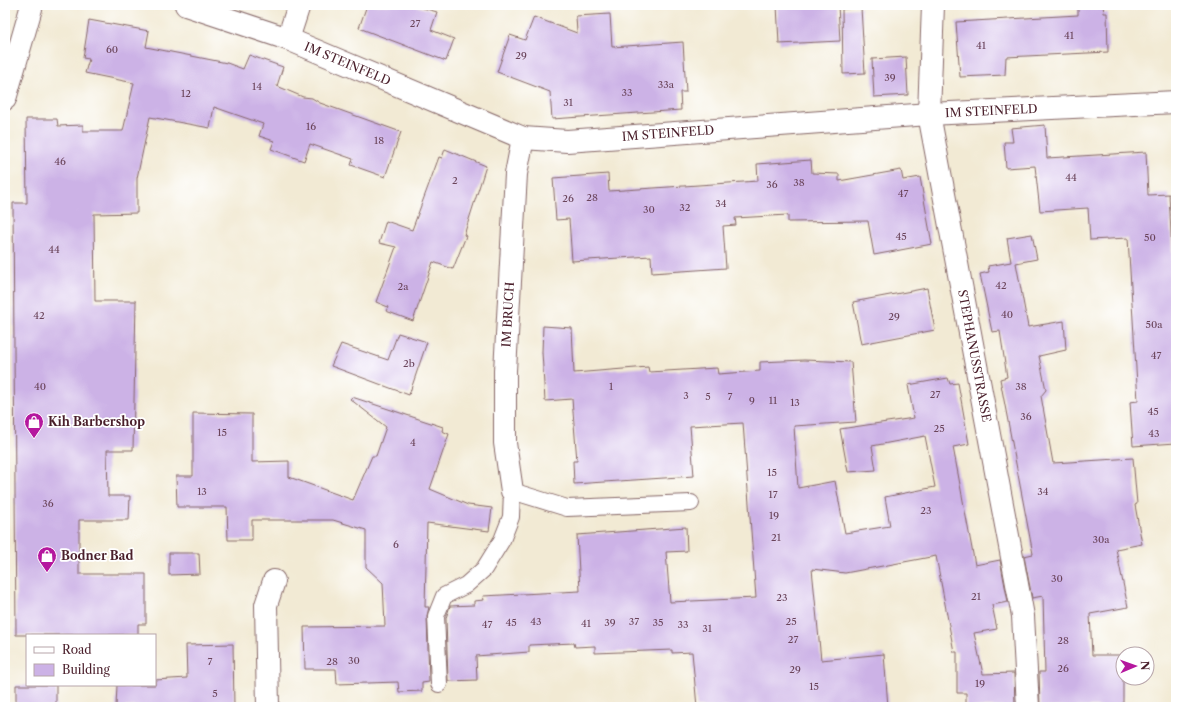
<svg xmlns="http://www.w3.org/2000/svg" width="1181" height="712" font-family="'Libre Caslon Text',serif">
<rect width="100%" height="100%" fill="#fff"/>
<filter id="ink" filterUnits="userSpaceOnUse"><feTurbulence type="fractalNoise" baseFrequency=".025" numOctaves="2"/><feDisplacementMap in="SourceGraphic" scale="8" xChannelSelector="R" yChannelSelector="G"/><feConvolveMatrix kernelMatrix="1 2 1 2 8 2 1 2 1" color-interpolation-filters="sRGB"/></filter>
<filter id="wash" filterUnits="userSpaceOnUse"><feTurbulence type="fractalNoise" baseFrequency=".012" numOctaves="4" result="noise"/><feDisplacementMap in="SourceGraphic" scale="16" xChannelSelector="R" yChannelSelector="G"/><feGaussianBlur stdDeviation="0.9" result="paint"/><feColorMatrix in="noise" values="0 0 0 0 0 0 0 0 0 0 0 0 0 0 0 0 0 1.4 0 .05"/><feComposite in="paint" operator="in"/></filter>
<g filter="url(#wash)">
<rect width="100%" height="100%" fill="#f2ead4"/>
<g id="blocks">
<path fill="#ccb2e6" d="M367,5H413L437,12L431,30L454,39L446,61L359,28Z
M777,5H838L840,41L779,44Z
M1078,5H1103L1104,13H1107L1108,52L1006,57L1005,75L960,77L956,22L1078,15Z
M861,8L865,73L843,74L842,9Z
M610,14L612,47L683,42L686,92H680L681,110L552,119L550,92L497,72L510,35L525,40L534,17L577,33L576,16Z
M89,20L149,31L146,47L227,63L243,69L249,55L283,67L277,86L303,97L312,98L320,103L401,132L385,177L351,165L353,159L310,144L304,161L271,149L274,141L259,136L263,124L214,107L210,128L150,117L137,178V213L94,214L95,301H136L133,450H107L108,496H130L129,520H79V574H146V624H138V635H16L13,203H27L26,119H57L58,126L83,125V131H123L134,83L85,73L89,59L83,58Z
M906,57L908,95L874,97L872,59Z
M1045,125L1047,158L1146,152L1148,195L1169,194L1176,332V443L1133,446L1130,402L1138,401L1128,238L1090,240L1088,208L1040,211L1035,166L1006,168L1004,142H1013L1011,128Z
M445,149L486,166L464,235L466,236L453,269L433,262L413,321L386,311L388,307L376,302L396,247L379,243L386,221L412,230L439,157L442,158Z
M811,160L812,173L839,174V181L901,170L903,180L920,177L932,244L874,255L868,221L788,222V215L735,218L736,225L723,226L726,268L652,273L651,256L572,261L569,219L556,220L553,178L608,174L609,191L758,181L757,164Z
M1032,234L1037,259L1016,263L1028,327L1064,321L1066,350L1039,356L1046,390L1041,396L1053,463L1133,458L1137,504L1135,505L1142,544L1116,549L1128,607L1090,614L1092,655H1123V707H1040L1039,672H1045L1043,596L1032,598L1024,556L1033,554L1000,379L1007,377L1000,331L992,332L980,274L989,272L988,266L1011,262L1007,238Z
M927,288L935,330L861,344L853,302Z
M543,326L572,328L574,373L648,367L649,372L717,368L718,374L760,371V362L804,360L851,362L856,422L794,426L798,488L835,481L845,533L890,526L885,497L935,487L925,436L872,446L876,470L848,472L840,429L914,418L908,385L948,378L950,384L958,383L969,444L953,447L975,565L1000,560L1008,602L992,605L997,629L974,633L983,674L1014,673L1015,707H966V693H957V652H954L936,556L845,573L812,569L821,660L884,654L888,707H697L692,652L672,653V650L595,653V646L575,647L574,643L529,645V652L476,656L477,680L448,681L446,618L450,606L474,605V601L484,600L483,596L580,591L577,535L686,527L687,551L666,552L670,602L756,598L743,423L690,426L694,476L574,484L573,461H577L572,399L545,401L542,352Z
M398,333L427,342L409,395L331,366L341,344L388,360Z
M352,397L443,427L442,431L449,434L430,489L468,505L492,508L489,531L427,523L425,607H429L427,616L429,682L422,683V691L399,692L398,682L337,684L336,669H305L304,627L385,626L383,583L366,567V530L333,520H252V540H228L227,507H177L176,476H193V413L252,414V462L289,461V477L353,500L372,456H376L386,427L350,399Z
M169,553H199L200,574L169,575Z
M233,644L234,707H196V705L116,707L117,685H155V680L187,678L186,645Z
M16,685H56V707H16Z"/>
</g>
</g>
<g filter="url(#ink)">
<use href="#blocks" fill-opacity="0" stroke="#856666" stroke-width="1"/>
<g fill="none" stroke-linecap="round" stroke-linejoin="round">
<g stroke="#856666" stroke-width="18">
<path id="service" d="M439,684L436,616L444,596L466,585L484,569L502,540L511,517L512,491L567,508L691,503"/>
</g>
<g stroke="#856666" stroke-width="24">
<g id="minor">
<path id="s1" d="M186,5L288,39L523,138L567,141L929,114L1176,102"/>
<path id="s2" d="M933,5L929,114L1023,616L1028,707"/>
<path d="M288,39L299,5"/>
<path id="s3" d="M512,491L505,443V371L516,174L523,138"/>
<path d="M268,707L266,605L274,581"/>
</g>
</g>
<g stroke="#856666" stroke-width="24">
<path id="tertiary" d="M5,99L32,5"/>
</g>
<use href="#service" stroke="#fff" stroke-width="16"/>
<use href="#minor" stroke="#fff" stroke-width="22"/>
<use href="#tertiary" stroke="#fff" stroke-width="22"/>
</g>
</g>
<defs>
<g id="shop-pin" transform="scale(1)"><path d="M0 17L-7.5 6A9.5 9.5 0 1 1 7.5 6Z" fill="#b5179e" stroke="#fff"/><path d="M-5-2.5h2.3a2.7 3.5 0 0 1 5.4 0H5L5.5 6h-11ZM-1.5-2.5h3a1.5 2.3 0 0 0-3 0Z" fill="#fff"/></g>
</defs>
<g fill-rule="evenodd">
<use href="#shop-pin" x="34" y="422"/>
<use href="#shop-pin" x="47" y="556"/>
</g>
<g text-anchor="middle" stroke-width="3.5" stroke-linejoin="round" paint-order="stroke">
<g font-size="10" fill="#6a445a">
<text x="415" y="27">27</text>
<text x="1069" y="39">41</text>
<text x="981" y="49">41</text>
<text x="112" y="53">60</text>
<text x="521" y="59">29</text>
<text x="890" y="81">39</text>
<text x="666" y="88">33a</text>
<text x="257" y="90">14</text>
<text x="627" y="96">33</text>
<text x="186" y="97">12</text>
<text x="568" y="106">31</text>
<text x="311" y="130">16</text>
<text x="379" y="144">18</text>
<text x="60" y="165">46</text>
<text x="1071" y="181">44</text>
<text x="455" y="184">2</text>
<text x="799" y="186">38</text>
<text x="772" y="188">36</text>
<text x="903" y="197">47</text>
<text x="592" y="201">28</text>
<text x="568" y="202">26</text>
<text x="721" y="207">34</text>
<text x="685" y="211">32</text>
<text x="649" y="213">30</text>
<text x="901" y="240">45</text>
<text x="1150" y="241">50</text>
<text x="54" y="253">44</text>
<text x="1001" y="289">42</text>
<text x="403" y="290">2a</text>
<text x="1007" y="318">40</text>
<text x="39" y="319">42</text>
<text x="894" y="320">29</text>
<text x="1154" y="328">50a</text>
<text x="1156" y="359">47</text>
<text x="409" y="367">2b</text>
<text x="40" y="390">40</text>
<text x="611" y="390">1</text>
<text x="1021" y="390">38</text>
<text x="935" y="398">27</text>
<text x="686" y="399">3</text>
<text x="708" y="400">5</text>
<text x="730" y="400">7</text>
<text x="752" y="404">9</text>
<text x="773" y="404">11</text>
<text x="795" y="406">13</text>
<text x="1153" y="415">45</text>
<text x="1026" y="420">36</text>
<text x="939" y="432">25</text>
<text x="222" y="436">15</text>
<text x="1154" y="437">43</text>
<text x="413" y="446">4</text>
<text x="772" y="476">15</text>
<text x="202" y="495">13</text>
<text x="1043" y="495">34</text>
<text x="773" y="498">17</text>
<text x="48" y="507">36</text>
<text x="926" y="514">23</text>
<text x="774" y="519">19</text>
<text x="776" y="541">21</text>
<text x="1101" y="543">30a</text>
<text x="396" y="548">6</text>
<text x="1057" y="582">30</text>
<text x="976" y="600">21</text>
<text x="782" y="601">23</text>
<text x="536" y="625">43</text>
<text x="634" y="625">37</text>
<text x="791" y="625">25</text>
<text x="511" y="626">45</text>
<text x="610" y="626">39</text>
<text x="658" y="626">35</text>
<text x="586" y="627">41</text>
<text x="487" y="628">47</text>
<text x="683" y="628">33</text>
<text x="707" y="632">31</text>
<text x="793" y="643">27</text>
<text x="1063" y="644">28</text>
<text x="354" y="664">30</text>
<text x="210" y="665">7</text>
<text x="332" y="665">28</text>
<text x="1063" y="672">26</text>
<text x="795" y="673">29</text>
<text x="980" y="687">19</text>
<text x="814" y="690">15</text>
<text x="215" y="697">5</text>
</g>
<g font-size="12" fill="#4a1f2b" stroke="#fff">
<text dy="4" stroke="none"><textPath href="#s1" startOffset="172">IM STEINFELD</textPath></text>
<text dy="4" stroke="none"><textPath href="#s1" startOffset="832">IM STEINFELD</textPath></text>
<text dy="4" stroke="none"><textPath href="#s1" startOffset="508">IM STEINFELD</textPath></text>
<text dy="4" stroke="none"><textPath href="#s3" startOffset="177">IM BRUCH</textPath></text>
<text dy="4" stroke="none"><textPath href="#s2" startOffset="355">STEPHANUSSTRASSE</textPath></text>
</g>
<g font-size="12" font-weight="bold" fill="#4a1f2b" stroke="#fff" text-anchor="start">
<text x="48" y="426">Kih Barbershop</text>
<text x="61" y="560">Bodner Bad</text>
</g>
</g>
<rect width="1181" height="712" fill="none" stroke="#fff" stroke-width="20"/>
<rect x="26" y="634" width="130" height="52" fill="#ffffff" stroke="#b7a5aa"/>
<rect x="34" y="647" width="20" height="6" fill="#ffffff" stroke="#b7a5aa"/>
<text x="62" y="654" font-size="12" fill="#4a1f2b">Road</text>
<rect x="34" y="664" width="20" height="12" fill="#ccb2e6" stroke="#b7a5aa"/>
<text x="62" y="674" font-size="12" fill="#4a1f2b">Building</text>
<g transform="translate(1135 666) rotate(88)"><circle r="19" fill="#ffffff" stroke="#b7a5aa"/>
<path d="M0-3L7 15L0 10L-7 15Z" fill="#b5179e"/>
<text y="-6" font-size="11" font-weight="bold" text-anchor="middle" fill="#4a1f2b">N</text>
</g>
</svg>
